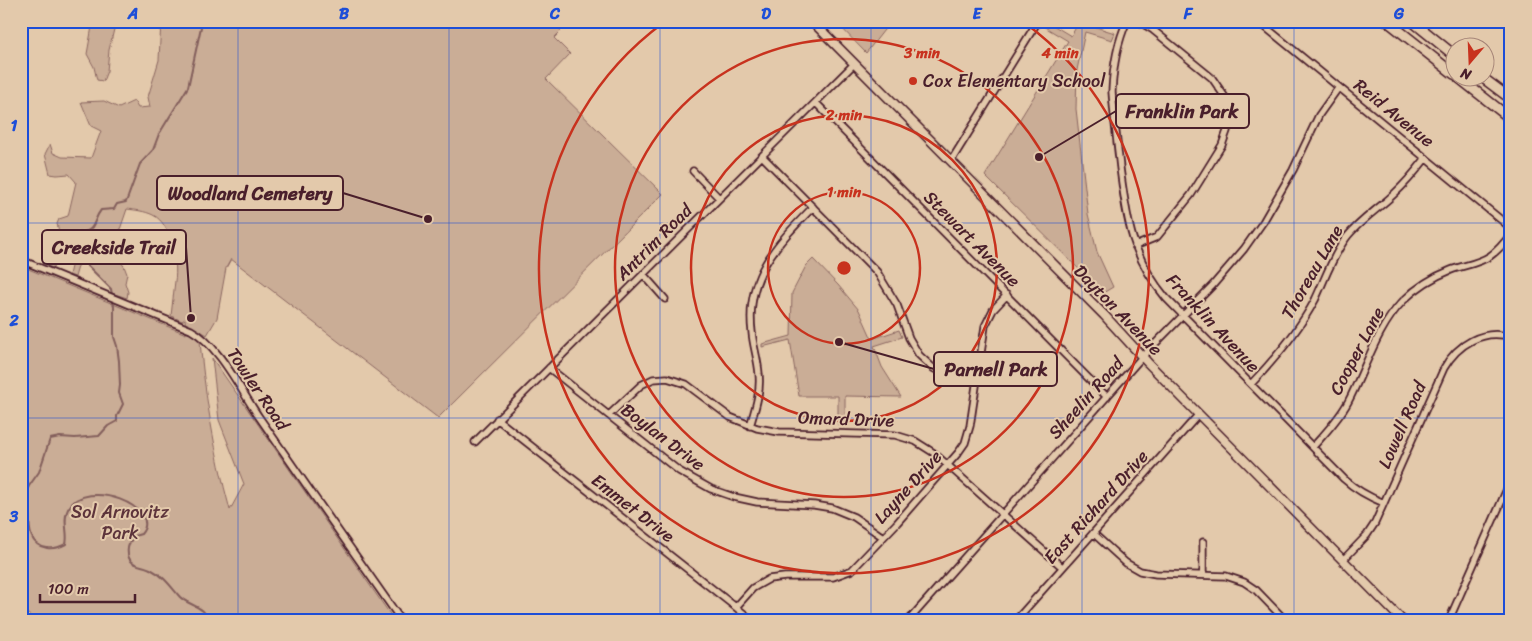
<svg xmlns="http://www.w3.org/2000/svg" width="1532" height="641" font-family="Sriracha,sans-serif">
<rect width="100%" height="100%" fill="#e3c9ab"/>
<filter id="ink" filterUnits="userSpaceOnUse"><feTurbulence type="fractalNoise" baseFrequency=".02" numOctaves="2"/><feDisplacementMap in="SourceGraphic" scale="10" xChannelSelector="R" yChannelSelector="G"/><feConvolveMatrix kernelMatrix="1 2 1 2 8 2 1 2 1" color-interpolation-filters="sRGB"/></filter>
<g filter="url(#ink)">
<path fill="#caad96" stroke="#8a6660" d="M93,21H116L109,50L107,71L103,81L97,80L94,67L87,54Z
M161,21H551L561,31L554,38L570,54L546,79L663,194L438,418L231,259L226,268L217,318L207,335L199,330C204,391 214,451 230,510L244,484L219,420L212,358L394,620H35L21,608V266L186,334L185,319L182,321L171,316C172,304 174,293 175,281C178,263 172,224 153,215C145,211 135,210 127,209L115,244L119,260L124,266L127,274L125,283L128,292L127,298L112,293L108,285L83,262L79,263L75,277L69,275L73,258H65L63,251L64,245L60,242C56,248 55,260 53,268L42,264C44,261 46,260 48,259C57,252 61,233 57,224L59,219L68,216L76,182L69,174L57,175L50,174L45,154L50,144L53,153L62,157L91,158L101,131L91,126L81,102L104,101L119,108L134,101L138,108L150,107L148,97L159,60Z
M835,21H891L866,53Z
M1046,21L1071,36L1079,22L1115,33L1112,40L1085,32L1077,70L1076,109L1088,214L1097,252L1113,287L1103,293L985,176L1068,41L1043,26Z
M813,259L838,285L859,310L872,339L899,330L902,337L874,346L882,367L901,397L845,396V426L838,425V396H799L790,340L762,347V344L791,336L792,293L806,266Z"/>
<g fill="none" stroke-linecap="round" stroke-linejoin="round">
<path stroke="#835e5b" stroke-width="2" d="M200,21L201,27L188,87L159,134L153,150L140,164L128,197L126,202L117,204L114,209L101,210C92,221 97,231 79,233L76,238L80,248L79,253L83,261L111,289L114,307V337L117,346L119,361L120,385L119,393L123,404L117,416V421L108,426L99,436L75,438L60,437L50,439L39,472L29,486L25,494C27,497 29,501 29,505C30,520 25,545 47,548C53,549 60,547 66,544C69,533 62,521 68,509C86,476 164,508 141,534L134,536C129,542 126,550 129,558C133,567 145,565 152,570C164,576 171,587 180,597C186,603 196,605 203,611C205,613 207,617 210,620"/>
<g stroke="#4a1f2b" stroke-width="9">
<path id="minor" d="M1127,21C1117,43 1113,67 1112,92C1114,117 1117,142 1120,168C1127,220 1131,256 1166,298L1344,479C1356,490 1369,497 1384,503
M1258,21L1511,228
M816,103L1107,397
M1115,124L1140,121
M762,156L877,272L897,305L909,338L919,355L933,368L944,374L976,382
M951,161L1038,21
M693,171L719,198
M1135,246L1157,237L1191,195L1222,145L1227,131L1229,117L1225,97L1212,78L1153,30L1138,21
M21,260L191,330C219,345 241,391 259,417C306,485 353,552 401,620
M643,274L665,299
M549,368L679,471L711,489L734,497L757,502L814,505L832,508L854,517L883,537
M1251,384C1276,358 1298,332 1315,300C1325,279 1332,257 1346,238C1359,221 1377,210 1393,195C1405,184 1416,171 1426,158
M609,415L641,385L653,379L667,378L686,384L730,417L757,428L779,432L895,435L915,441L934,453L1062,567
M497,419L752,620
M750,426C755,409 761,392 759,374C758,359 753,346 752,332C745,276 777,244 813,207
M475,442L854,64
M1313,447C1325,433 1339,419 1348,402C1366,368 1376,329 1403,301C1416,288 1433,277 1451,270C1464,265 1478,264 1490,256C1499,250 1505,242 1511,234
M1093,533L1126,563L1140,571L1156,574L1226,576L1244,582L1256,590L1285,620
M1343,560L1367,535L1375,523L1444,368C1457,345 1483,328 1511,337
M1203,575V542
M736,607L753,588L769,579L785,577H833L852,570L896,524L958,453L965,443L970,426L985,326L993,310L1007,295
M909,620L1142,357L1213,285L1244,249L1263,222L1293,170L1319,115L1339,87
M1016,620L1199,414
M1449,620L1511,480"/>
</g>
<g stroke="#4a1f2b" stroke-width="11">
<path id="secondary" d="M812,21L1104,315L1148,363L1402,620"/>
</g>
<g stroke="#4a1f2b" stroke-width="12">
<path id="primary" d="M1387,21L1454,74
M1412,21L1454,55
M1459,78L1511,119
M1483,78L1511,99"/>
</g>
<use href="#minor" stroke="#e3c9ab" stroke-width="5.5"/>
<use href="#secondary" stroke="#e3c9ab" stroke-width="8"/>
<use href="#primary" stroke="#e3c9ab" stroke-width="9"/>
</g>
</g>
<path fill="none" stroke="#1d4ed8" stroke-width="1" stroke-opacity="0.55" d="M238,21V620M449,21V620M660,21V620M871,21V620M1082,21V620M1294,21V620M21,223H1511M21,418H1511"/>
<g fill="none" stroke="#c8321e" stroke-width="2.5">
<circle cx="844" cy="268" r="76"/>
<circle cx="844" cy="268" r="153"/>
<circle cx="844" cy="268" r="229"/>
<path d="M1025 23A305 305 0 1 1 663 23"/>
</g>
<circle fill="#c8321e" stroke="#e3c9ab" stroke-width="2" cx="913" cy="81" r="5"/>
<g text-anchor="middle" stroke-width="4" stroke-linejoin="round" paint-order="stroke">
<g font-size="18" fill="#4a1f2b" stroke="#e3c9ab" text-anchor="start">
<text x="923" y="87">Cox Elementary School</text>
</g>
<g font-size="18" fill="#4a1f2b" stroke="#e3c9ab">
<text transform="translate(1394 113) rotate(39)" y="6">Reid Avenue</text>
<text transform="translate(972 239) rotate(45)" y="6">Stewart Avenue</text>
<text transform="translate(654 242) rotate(-45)" y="6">Antrim Road</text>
<text transform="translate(1312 272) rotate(-60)" y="6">Thoreau Lane</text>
<text transform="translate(1118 310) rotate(46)" y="6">Dayton Avenue</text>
<text transform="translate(1213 323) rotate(47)" y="6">Franklin Avenue</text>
<text transform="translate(1357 351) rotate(-62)" y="6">Cooper Lane</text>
<text transform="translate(258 389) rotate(56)" y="6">Towler Road</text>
<text transform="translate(1086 398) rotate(-48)" y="6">Sheelin Road</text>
<text transform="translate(846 419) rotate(2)" y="6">Omard Drive</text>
<text transform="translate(1402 425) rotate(-66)" y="6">Lowell Road</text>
<text transform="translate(663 437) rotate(37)" y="6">Boylan Drive</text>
<text transform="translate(908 487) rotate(-48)" y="6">Layne Drive</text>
<text transform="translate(1096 507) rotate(-48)" y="6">East Richard Drive</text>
<text transform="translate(633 508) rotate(38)" y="6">Emmet Drive</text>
</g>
<g font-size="18" fill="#5d343b" stroke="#e3c9ab">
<text x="120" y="518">Sol Arnovitz<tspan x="120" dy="21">Park</tspan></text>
</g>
</g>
<circle cx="844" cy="268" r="8" fill="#c8321e" stroke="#e3c9ab" stroke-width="2.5"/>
<g font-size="15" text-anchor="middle" font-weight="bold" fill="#c8321e" stroke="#e3c9ab" stroke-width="4" stroke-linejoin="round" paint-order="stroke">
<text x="1060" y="58">4 min</text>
<text x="922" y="58">3 min</text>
<text x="844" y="120">2 min</text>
<text x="844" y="197">1 min</text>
</g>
<path fill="none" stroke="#4a1f2b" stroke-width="2" d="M1039 157L1116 111M428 219L343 193M191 318L186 247M839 342L934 369"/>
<g fill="#4a1f2b" stroke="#e3c9ab" stroke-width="2">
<circle cx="1039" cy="157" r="5"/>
<circle cx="428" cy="219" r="5"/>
<circle cx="191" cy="318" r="5"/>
<circle cx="839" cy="342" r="5"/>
</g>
<g fill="#e3c9ab" stroke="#4a1f2b" stroke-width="2">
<rect x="1116" y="94" width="133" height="34" rx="5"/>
<rect x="157" y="176" width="186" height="34" rx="5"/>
<rect x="42" y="230" width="144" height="34" rx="5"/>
<rect x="934" y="352" width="123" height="34" rx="5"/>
</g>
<g font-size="19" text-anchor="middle" font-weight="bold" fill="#4a1f2b">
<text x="1182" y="118">Franklin Park</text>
<text x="250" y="200">Woodland Cemetery</text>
<text x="114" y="254">Creekside Trail</text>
<text x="996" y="376">Parnell Park</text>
</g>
<rect width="1532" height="641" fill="none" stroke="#e3c9ab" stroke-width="55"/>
<g transform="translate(1470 62) rotate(199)"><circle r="24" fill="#e3c9ab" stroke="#a68578"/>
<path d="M0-4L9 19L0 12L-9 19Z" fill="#c8321e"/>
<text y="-8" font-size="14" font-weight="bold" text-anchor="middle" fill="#4a1f2b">N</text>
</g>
<path d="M40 594v8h95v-8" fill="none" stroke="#4a1f2b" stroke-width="2.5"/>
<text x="48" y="594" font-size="15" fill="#4a1f2b" stroke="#e3c9ab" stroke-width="4" paint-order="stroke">100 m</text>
<rect x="28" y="28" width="1476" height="586" fill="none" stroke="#1d4ed8" stroke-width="2"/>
<g font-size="16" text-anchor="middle" font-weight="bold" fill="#1d4ed8">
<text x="133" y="19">A</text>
<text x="344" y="19">B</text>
<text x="555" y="19">C</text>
<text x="766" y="19">D</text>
<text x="977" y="19">E</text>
<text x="1188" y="19">F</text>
<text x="1399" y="19">G</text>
<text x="14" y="131">1</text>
<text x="14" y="326">2</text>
<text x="14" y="522">3</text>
</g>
</svg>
